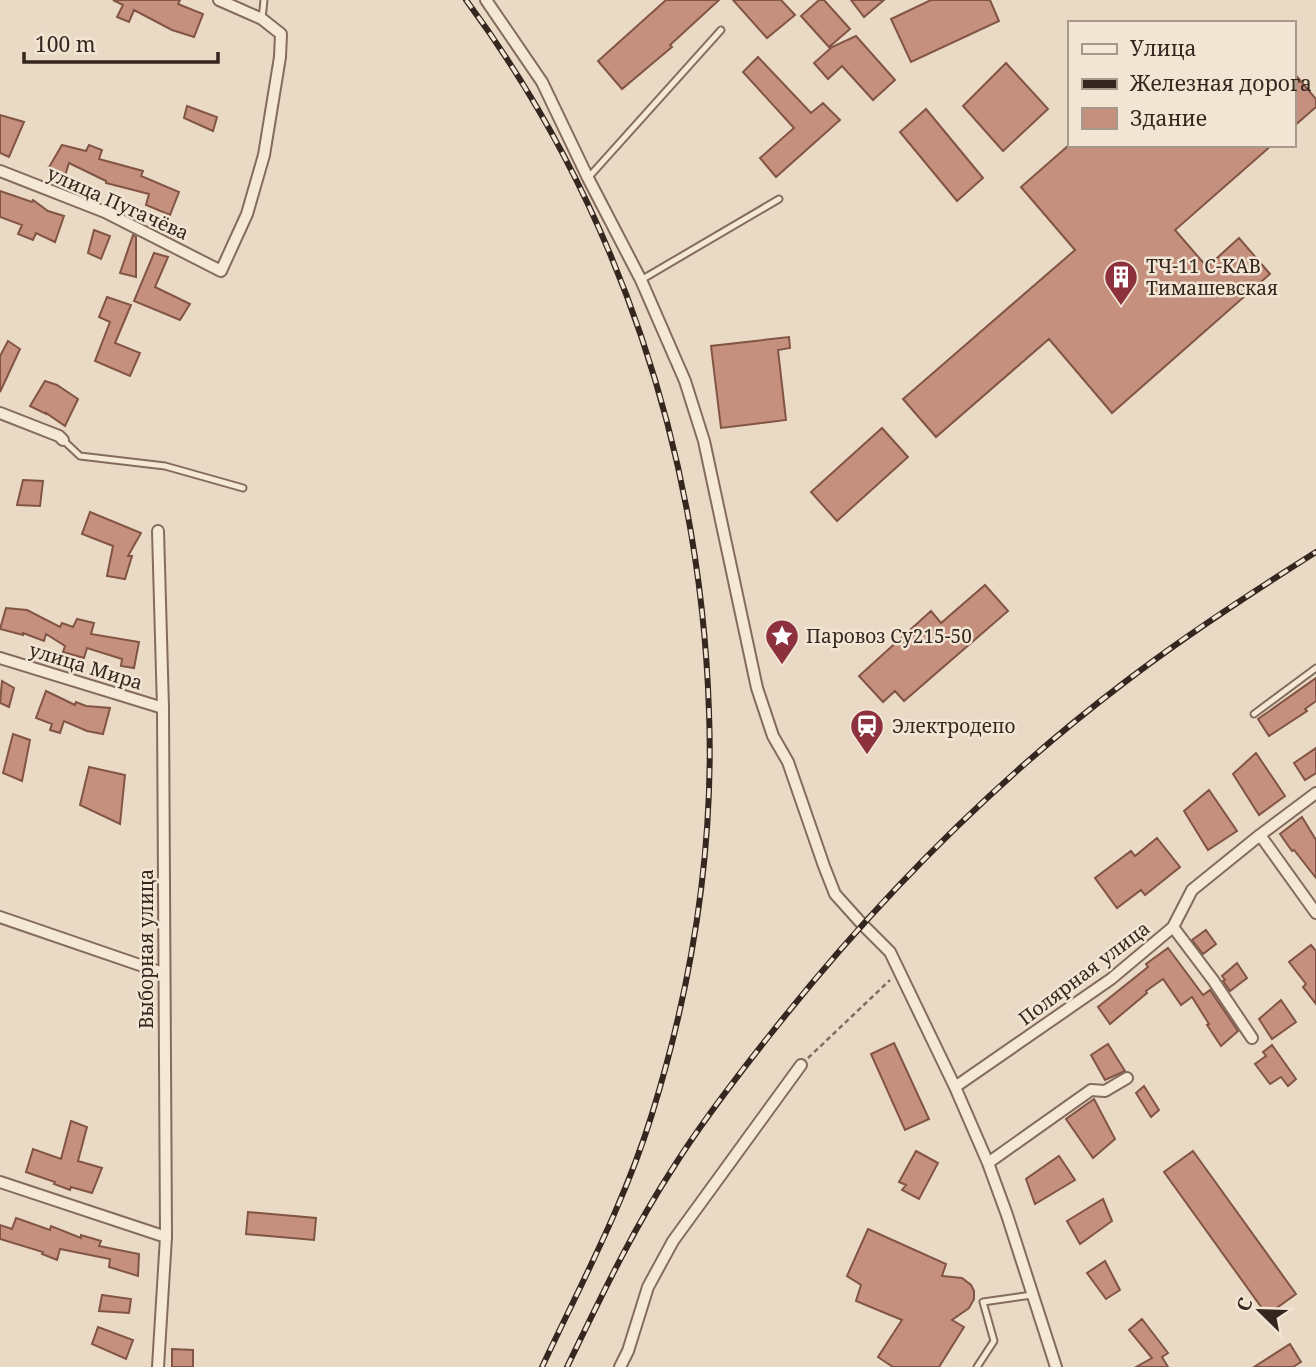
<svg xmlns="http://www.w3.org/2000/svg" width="1316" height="1367" font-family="'Noto Serif',serif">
<rect width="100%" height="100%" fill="#eadac5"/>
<path fill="#c5917e" stroke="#815444" stroke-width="2" d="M113,0H180L178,4L203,14L194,37L172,30L134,10L129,22L117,17L123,5Z
M666,0H719L670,45L672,47L622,89L598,61Z
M733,0H781L795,15L767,38Z
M819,0H824L850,29L829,47L801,16Z
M851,0H884L864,17Z
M931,0H990L999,21L911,62L891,19Z
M856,36L895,80L873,100L842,66L828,79L814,63L832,47Z
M758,57L811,113L823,103L840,120L776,177L760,158L794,128L743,72Z
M1006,63L1048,109L1003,151L963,106Z
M1293,72L1316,99V107L1293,127Z
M187,106L217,117L213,131L184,118Z
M926,109L983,178L957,201L900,132Z
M0,115L24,122L9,157L0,153Z
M62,145L86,151L89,145L102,150L99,159L143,171L141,176L179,192L170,215L146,205L149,194L106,183V181L69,163L65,176L48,169Z
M1069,145H1272L1175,230L1207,267L1239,238L1270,274L1112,413L1049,339L936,437L903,399L1075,250L1021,187Z
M0,191L32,202L33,200L48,211L64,216L55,242L36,233L33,240L18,234L22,225L0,217Z
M94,230L110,236L101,259L88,253Z
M133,235L136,237V277L120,273Z
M154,253L168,257L155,287L190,304L180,320L134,301Z
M107,297L131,305L115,343L140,353L130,376L95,361L110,322L99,317Z
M789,337L790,348L778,350L786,420L721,428L711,346Z
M8,341L20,349L0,392V356Z
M45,381L57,385L78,399L65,426L46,413V414L30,406Z
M882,428L908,457L837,521L811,492Z
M23,480L43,481L40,506L17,505Z
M90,512L141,533L128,556H132L125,579L107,576L113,546L82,534Z
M985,585L1008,611L904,701L895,691L883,702L859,676L931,611L941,623Z
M6,608L27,610L60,627L62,623L73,627L77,619L94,623L91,634L139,642L134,668L121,666L122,659L87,648L84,658L63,652L65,646L46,634L44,641L23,633V635L0,629Z
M1316,678V701L1305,709L1307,711L1269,736L1258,719Z
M2,681L14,688L9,707L0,703Z
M46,691L75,705L76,702L86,706L110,708L103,734L87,731L64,721L60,733L50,730L52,724L36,718Z
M13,734L30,740L22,781L3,773Z
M1316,748V773L1305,780L1294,763Z
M1256,753L1285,796L1259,815L1233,774Z
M89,767L125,775L120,824L80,805Z
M1209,790L1237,831L1208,850L1184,811Z
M1302,817L1316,840V878L1294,850L1292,851L1280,834Z
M1157,838L1180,867L1145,895L1141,890L1117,908L1095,878L1131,851L1135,856Z
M1206,930L1216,944L1203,954L1192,940Z
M1311,945L1316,951V1004L1303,987L1306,984L1289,962Z
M1168,948L1203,995L1210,990L1238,1031L1221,1046L1207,1025L1209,1024L1192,997L1181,1005L1163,979L1146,991L1147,993L1110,1024L1098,1007L1148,967L1146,964Z
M1237,963L1247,978L1230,991L1223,981L1225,980L1222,976Z
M1281,1000L1296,1022L1272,1039L1259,1019Z
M894,1043L929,1119L905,1130L871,1054Z
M1108,1044L1125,1071L1105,1080L1091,1055Z
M1272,1045L1296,1079L1288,1086L1281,1077L1270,1084L1255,1064L1266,1056L1263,1052Z
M1144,1086L1159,1110L1151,1117L1136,1093Z
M1094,1099L1115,1139L1093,1158L1066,1119Z
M71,1121L87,1127L78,1161L102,1168L92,1193L71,1187L70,1190L54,1184L55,1182L26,1172L33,1149L61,1159Z
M916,1151L938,1163L919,1199L902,1190L906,1185L899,1182Z
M1193,1151L1296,1294L1267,1315L1164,1172Z
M1059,1156L1075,1180L1035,1204L1026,1179Z
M1103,1199L1112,1221L1080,1244L1067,1221Z
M248,1212L316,1218L314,1240L246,1234Z
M16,1218L50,1230L51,1226L81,1238V1235L101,1241L99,1246L139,1254L138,1276L109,1267L110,1259L60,1249L57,1260L42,1254L43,1252L0,1239V1225L12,1229Z
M868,1229L946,1264L942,1276L962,1278L971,1285L974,1291V1299L969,1308L952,1320L964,1327L939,1367H893L878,1357L902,1320L856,1301L861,1285L847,1276Z
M1105,1261L1120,1290L1106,1299L1087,1273Z
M102,1295L131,1299L129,1313L99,1311Z
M1142,1319L1168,1353L1162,1357L1168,1367H1136L1152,1358L1129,1330Z
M98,1327L133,1340L126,1359L92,1344Z
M1290,1344L1301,1362L1293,1367H1254Z
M172,1349L193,1350V1367H172Z"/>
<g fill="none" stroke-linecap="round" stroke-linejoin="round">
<g stroke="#846c5c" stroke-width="9">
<path id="lane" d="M262,19L264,0
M588,178L721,30
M641,280L779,199
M63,440L80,456L165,466L243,488
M1254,714L1316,668
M977,1367L994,1341L983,1302L1032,1295"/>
</g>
<g stroke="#846c5c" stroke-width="14">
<path id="street" d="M486,0L542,82L588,178L641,280L685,381L704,441L757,688L773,736L788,762L824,866L835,894L862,924L890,952L955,1087L988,1163L1007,1215L1056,1367
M0,171L105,212L221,271L247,214L264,155L280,57L281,34L262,19L219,0
M0,413L59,436L63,440
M158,531L163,708L166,1237L158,1367
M0,658L163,708
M1260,835L1316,913
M0,917L163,973
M1173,927L1213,980L1252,1038
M955,1087L1111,979L1173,927L1192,890L1260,835L1316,793
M988,1163L1091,1090L1105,1091L1127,1078
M0,1182L166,1237
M620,1367L628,1351L648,1287L673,1241L801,1065"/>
</g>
<path stroke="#846c5c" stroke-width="2.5" stroke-dasharray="5 3.5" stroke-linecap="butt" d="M808,1058L890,980"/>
<use href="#lane" stroke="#f6e8d7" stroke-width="5"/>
<use href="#street" stroke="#f6e8d7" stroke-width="10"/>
<g stroke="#35271f" stroke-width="6">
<path id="rail" d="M466,0C618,205 701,457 709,712C714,847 692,985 652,1114C625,1202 581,1284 542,1367
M567,1367C600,1299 632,1231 673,1168C703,1120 738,1075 773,1031C875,902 993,782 1125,682C1186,635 1251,593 1316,552"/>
</g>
<use href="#rail" stroke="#f2e5d4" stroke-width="3.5" stroke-dasharray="10" stroke-linecap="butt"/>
</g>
<defs>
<g id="building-pin" transform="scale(1.75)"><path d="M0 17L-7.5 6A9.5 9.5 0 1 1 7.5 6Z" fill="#8e313f" stroke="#f2e5d4"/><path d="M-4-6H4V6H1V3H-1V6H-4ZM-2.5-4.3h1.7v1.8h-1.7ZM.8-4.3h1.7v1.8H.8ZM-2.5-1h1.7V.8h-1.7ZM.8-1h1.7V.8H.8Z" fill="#fff"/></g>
<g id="sight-pin" transform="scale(1.75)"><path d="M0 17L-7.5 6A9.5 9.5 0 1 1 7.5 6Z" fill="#8e313f" stroke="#f2e5d4"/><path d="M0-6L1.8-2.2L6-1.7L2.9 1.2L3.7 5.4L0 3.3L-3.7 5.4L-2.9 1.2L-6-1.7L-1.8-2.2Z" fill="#fff"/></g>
<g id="station-pin" transform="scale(1.75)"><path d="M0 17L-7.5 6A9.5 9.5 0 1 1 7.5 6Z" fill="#8e313f" stroke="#f2e5d4"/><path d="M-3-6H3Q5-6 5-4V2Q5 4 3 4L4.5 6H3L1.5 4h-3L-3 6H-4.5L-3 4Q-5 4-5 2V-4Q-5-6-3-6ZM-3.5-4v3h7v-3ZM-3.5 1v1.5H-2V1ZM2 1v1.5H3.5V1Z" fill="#fff"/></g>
</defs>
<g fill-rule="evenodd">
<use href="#building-pin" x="1121" y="277"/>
<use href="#sight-pin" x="782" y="636"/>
<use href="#station-pin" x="867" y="726"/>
</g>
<g text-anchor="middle" stroke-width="5" stroke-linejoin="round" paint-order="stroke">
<g font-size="19" fill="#35271f" stroke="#f2e5d4">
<text transform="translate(118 203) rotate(24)" y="7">улица Пугачёва</text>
<text transform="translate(86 666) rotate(17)" y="7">улица Мира</text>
<text transform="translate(146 949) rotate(-90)" y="7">Выборная улица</text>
<text transform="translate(1084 973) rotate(-37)" y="7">Полярная улица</text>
</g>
<g font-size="19" fill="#35271f" stroke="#f2e5d4" text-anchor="start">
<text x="1146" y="273">ТЧ-11 С-КАВ<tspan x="1146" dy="22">Тимашевская</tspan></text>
<text x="806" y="643">Паровоз Су215-50</text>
<text x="892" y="733">Электродепо</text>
</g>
</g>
<rect x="1068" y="21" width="228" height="126" fill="#f2e5d4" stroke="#a6998c" stroke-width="2"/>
<rect x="1082" y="44" width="35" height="10" fill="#f6e8d7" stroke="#a6998c" stroke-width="2"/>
<text x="1130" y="56" font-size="21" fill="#35271f">Улица</text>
<rect x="1082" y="79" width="35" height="10" fill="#35271f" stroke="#a6998c" stroke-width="2"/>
<text x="1130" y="91" font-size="21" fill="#35271f">Железная дорога</text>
<rect x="1082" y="108" width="35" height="21" fill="#c5917e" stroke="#a6998c" stroke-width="2"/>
<text x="1130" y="126" font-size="21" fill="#35271f">Здание</text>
<g transform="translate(1260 1311) rotate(293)" stroke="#f2e5d4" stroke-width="5" paint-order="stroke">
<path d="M0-5L12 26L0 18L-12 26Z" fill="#35271f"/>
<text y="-10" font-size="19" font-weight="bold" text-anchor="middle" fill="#35271f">С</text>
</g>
<path d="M24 52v10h194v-10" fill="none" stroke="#35271f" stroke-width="3.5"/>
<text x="35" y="52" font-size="21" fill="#35271f" stroke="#f2e5d4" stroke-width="5" paint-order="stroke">100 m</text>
</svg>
